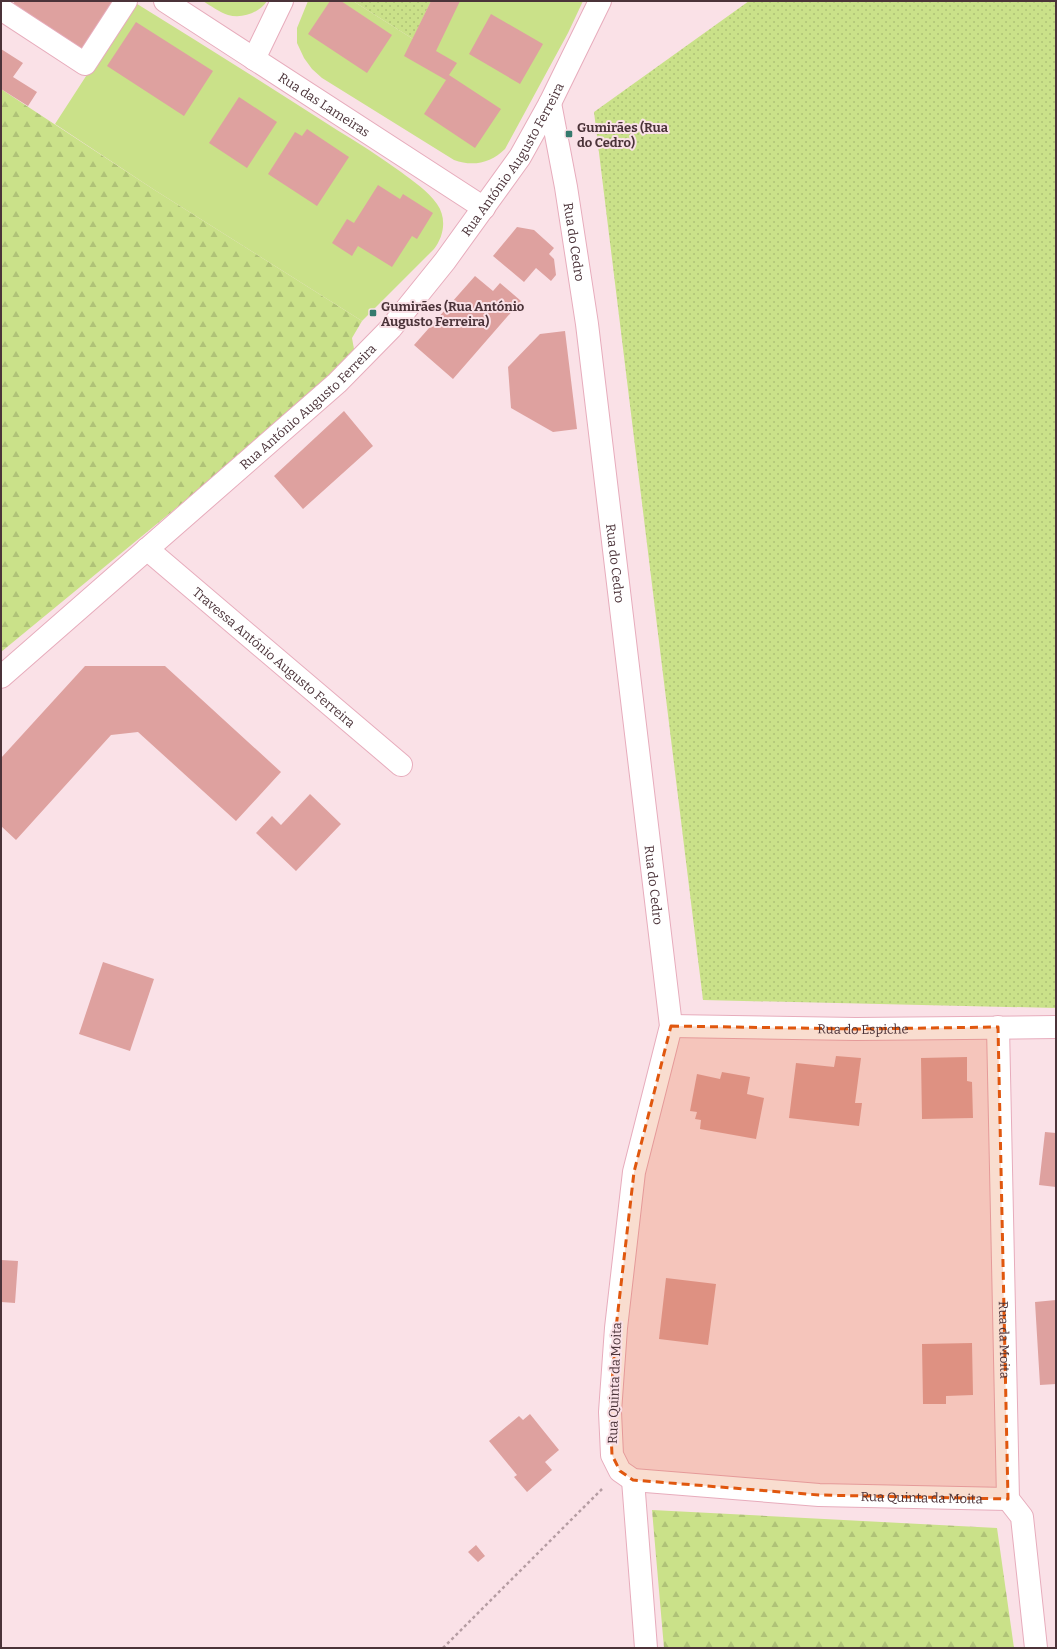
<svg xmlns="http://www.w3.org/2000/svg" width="1057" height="1649" font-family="Bitter,serif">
<defs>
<pattern id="grass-dots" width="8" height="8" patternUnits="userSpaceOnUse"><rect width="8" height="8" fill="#cae189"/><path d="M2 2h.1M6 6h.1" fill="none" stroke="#afc277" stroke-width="1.8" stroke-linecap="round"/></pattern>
<pattern id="forest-firs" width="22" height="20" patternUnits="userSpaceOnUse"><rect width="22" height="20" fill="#cae189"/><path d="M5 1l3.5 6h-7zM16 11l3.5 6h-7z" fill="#afc277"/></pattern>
</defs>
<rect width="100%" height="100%" fill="#fae1e7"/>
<path fill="url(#grass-dots)" d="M353,1H431L413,39Z
M749,1H1056V1008L703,1000L594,112Z"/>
<path fill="url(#forest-firs)" d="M1,89L153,189L362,321L352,338L354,349L352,356L220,472L1,652Z
M652,1510L997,1528L1014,1648H664Z"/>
<path fill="#cae189" d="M203,1H267C259,13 242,19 228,15C219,12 211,6 203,1Z
M308,1H353L413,39L431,1H583L568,33L505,149C491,163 473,167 454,160L322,78L312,69L304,58L297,43V28Z
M134,2C202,44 270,87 337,130C359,143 380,157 401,172C413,181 428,191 437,204C447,218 444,236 434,249L362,321L153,189L55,124Z"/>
<path fill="#dea19f" d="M15,1H114L81,50L12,5Z
M330,1H341L392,35L367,73L308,34Z
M431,1H460L436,51L457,63L449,75L501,109L475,148L424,114L446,80L404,56Z
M491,14L543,44L520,84L469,54Z
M136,22L213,71L184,116L107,66Z
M1,49L23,63L13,77L37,92L28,106L1,89Z
M239,97L277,122L247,168L209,143Z
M307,129L349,157L317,206L268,174L295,132L302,136Z
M378,185L400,199L403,194L433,213L417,239L412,236L392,267L358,246L352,256L332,243L347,219L354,223Z
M517,227L534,230L554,248L549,254L554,259L556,275L551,281L536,268L524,282L493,256Z
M475,276L493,291L500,283L521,301L453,379L414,345Z
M565,331L577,429L553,432L511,408L508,367L540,334Z
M344,411L373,446L303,509L274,476Z
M85,666H165L281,772L236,821L138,732L111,735L16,840L1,826V758Z
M310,794L341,824L296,871L256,833L272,816L281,825Z
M103,962L154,979L130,1051L79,1034Z
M836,1056L861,1058L855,1103H862L859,1126L789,1118L796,1063L834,1067Z
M967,1057V1081L972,1082L973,1118L922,1119L921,1058Z
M722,1072L750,1077L747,1094L764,1098L756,1139L700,1129L701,1120L695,1119L697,1112L690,1111L697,1074L720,1079Z
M1045,1132L1056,1133V1187L1039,1185Z
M1,1260L18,1261L15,1303L1,1302Z
M666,1278L716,1284L708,1345L659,1339Z
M1056,1300V1384L1040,1385L1035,1302Z
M972,1343L973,1395L946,1396V1404H923L922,1344Z
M530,1414L559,1450L545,1462L552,1470L527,1492L514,1477L517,1475L489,1441L519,1416L523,1420Z
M476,1545L485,1556L478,1562L468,1552Z"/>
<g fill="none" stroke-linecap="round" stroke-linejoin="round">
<g stroke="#e7acbc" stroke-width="24">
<g id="minor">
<path id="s1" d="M165,1L484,208"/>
<path d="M1,9L85,64L126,1"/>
<path d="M254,59L282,1"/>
<path id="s2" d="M550,103L566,187L587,324L671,1026L634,1172L616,1328L610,1412L612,1455L620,1471L633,1480L819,1495L1008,1499"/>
<path id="s3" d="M147,549L401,765"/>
<path id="s4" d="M1,677L337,383L391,328L445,261L520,157L550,103L600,1"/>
<path id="s5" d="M671,1026L856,1029L1056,1027"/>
<path id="s6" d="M998,1027L1008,1499L1022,1517L1036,1648"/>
<path d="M633,1480L646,1648"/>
</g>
</g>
<path stroke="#b69da3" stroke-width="2.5" stroke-dasharray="3 3" stroke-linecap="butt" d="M443,1648L602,1489"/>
<use href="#minor" stroke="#fff" stroke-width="22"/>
</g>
<path fill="#e0570e" fill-opacity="0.2" stroke="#e0570e" stroke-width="3" stroke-dasharray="8 5" stroke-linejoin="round" d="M671,1026L856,1029L998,1027L1008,1499L819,1495L633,1480L620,1471L612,1455L610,1412L616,1328L634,1172Z"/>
<g fill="#357a6e" stroke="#fae1e7" stroke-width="1.5">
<rect x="565" y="130" width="8" height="8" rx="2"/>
<rect x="369" y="309" width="8" height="8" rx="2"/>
</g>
<g text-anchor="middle" stroke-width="4" stroke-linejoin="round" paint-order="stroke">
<g font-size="13" fill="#4b3339" stroke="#fae1e7">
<text dy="5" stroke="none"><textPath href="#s1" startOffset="190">Rua das Lameiras</textPath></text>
<text dy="5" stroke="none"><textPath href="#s4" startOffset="732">Rua António Augusto Ferreira</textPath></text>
<text dy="5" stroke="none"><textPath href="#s2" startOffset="141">Rua do Cedro</textPath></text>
<text dy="5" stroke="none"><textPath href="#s4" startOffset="409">Rua António Augusto Ferreira</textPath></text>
<text dy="5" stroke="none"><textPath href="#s2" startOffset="465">Rua do Cedro</textPath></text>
<text dy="5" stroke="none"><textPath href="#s3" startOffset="167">Travessa António Augusto Ferreira</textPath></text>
<text dy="5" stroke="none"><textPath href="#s2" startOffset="789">Rua do Cedro</textPath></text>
<text dy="5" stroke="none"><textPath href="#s5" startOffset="192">Rua do Espiche</textPath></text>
<text dy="5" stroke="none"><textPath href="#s6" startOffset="313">Rua da Moita</textPath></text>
<text transform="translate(614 1383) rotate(-88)" y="5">Rua Quinta da Moita</text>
<text dy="5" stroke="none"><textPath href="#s2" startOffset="1689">Rua Quinta da Moita</textPath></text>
</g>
<g font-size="13" font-weight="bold" fill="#4b3339" stroke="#fae1e7" text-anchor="start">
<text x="577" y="132">Gumirães (Rua<tspan x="577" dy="15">do Cedro)</tspan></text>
<text x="381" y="311">Gumirães (Rua António<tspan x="381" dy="15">Augusto Ferreira)</tspan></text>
</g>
</g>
<rect width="1057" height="1649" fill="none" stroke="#4b3339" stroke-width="4"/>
</svg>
